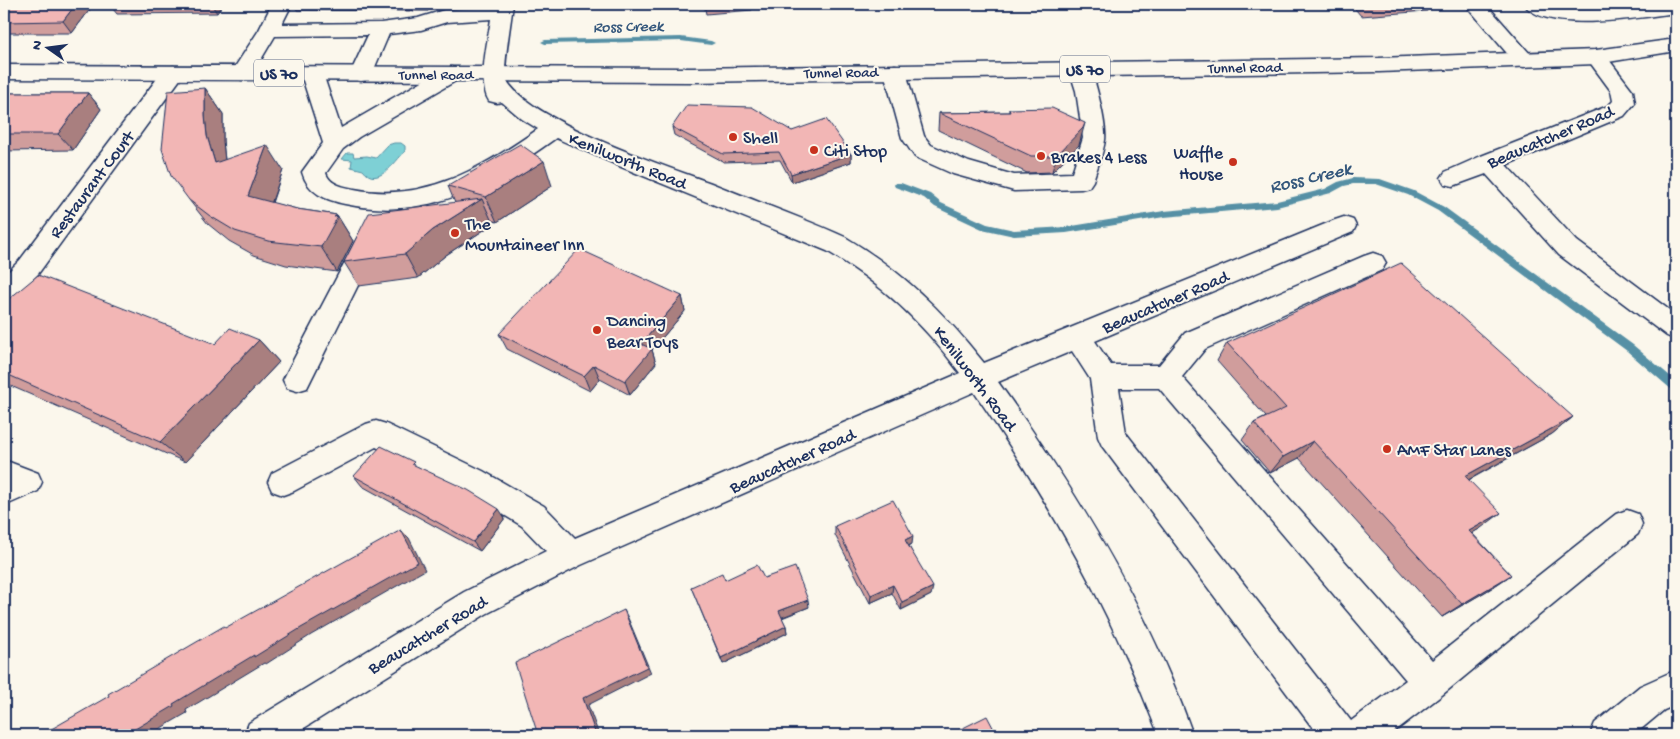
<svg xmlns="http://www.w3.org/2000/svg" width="1680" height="739" font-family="'Gochi Hand',sans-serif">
<rect width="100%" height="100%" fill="#fbf7ec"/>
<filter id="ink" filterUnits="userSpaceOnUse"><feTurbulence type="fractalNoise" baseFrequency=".02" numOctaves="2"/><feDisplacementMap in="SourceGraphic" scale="10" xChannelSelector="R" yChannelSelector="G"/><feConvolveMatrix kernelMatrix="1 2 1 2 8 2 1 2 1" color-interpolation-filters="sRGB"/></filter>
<g filter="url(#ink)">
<path fill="#7ed0d5" stroke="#5690a5" d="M394,143H401L405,146V151C395,162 377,189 363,170L351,167L352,160L342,159L347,153H353L354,157L367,156L376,158L388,145Z"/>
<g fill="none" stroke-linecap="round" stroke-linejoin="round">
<path fill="#5690a5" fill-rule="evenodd" d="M681,37L711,41L715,43L711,45L681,41L545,44L541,42L545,40Z
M1353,178L1380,179L1414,191L1444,207L1633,345L1676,381V391L1672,390L1627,351L1438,211L1408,195L1376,184H1353L1344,186L1331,193L1277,207L1164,217L1066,233L1014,236L982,229L935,207L924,198L895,187L894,185L895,183H901L930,194L941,203L987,224L1014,230L1066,227L1164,211L1277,201L1325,189L1338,182Z"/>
<g stroke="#1b2f5e" stroke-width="3">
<path id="minor" d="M272,4H292L282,24L381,23L418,18L444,10L493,7V4H513C512,16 502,72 506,79C527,120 665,166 711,183C755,201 801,217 845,237C902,271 943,311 984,363L1335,220L1344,217L1353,220L1356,226L1353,232L1095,341L1111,365H1159L1185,333L1364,256L1373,253L1382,256L1386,263L1382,270L1205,349L1182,377L1432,660L1616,514L1627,510L1638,514L1642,524L1638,534L1442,695L1390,735H1318L1102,446L1098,437L1090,379L1072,351L998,382C1076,490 1149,609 1193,735H1159C1147,708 1138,681 1125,655C1084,563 1031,475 974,392L581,565L486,614L293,735H244L249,723L464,592L546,551L522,526L461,489L376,447L294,491L283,495L272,491L268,482L272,473L366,424L376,421L386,424L483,471L544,506L575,538L960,373C922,322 882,284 827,251L619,166L556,138C491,185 428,222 345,204C326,200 308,193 302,172L323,143L301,74L304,69L312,67L320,69L323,74L341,128L443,69L451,67L459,69L462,74L459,79L359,137L343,149L326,173C330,185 344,187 354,189C423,204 484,167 538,129L522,119L502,102L497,103L489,101C477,82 488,41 491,19L447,22L421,30L389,34L372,74L369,79L361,81L353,79L350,74L368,35L275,36L250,78L242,80L234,78L231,73L259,30ZM1119,388H1159L1406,680L1351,721L1126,433Z
M1465,4H1486L1531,55L1535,60L1531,65L1524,67L1517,65Z
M1524,4C1544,3 1560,10 1580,10C1613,10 1644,4 1676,4V13C1643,17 1545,35 1524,4Z
M1596,50L1603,52L1633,91L1635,103L1624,116L1506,165L1577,241L1676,315V340L1667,336L1559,255L1486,174L1453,186L1445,184L1441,178L1445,172L1481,156L1608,106L1613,101L1611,91L1586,57L1589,52Z
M1080,62L1088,64C1095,76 1107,126 1105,140C1103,154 1097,168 1093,181L1089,187L1081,189L1014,191L953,174L915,157L902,138L884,72L887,67L895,65L903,67L906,72L924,136L931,145L969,162L1014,175L1072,173L1083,138L1076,91L1069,69L1072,64Z
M173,66L181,68L184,73L181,78L38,274L13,299L4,302V276L20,260L165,68Z
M368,232L377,235L380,241L307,388L297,391L287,388L283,380L287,372L359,235Z
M4,460L38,473L42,482L38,491L4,506Z
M1676,670V705L1664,710L1634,735H1590L1595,723L1640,686Z"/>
</g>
<g stroke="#1b2f5e" stroke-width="3">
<path id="major" d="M1676,39V51L1596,64L1379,72L692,82L4,79V65L692,68L1379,58L1596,50Z"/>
</g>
<use href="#minor" fill="#fbf7ec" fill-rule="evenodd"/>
<use href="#major" fill="#fbf7ec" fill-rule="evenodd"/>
</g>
<path fill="#d09d9c" stroke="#1b2f5e" d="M4,4H94L72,33H4Z
M109,4H223L217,13L117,14Z
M294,4H431L428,11L297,10Z
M704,4H752V10L706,14Z
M1351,4H1431L1427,11L1361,16Z
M205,88L223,114V141L225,160L283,170L272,203L297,209L337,215L353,241L337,272L286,265L254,255L229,241L208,224L189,200Z
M4,93H88L101,109L73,150L4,151Z
M1009,109L1079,145L1052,172L1027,173L938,130L939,113L1009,112Z
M672,127L792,131L851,154V162L792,182L780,160L724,162L674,135Z
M448,186H552L497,222L491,220L493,224L446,255L418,278L359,286L344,262L455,203Z
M682,296L685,311L652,350L656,363L630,395L600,379L590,391L507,349L499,334Z
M4,303L215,344L259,340L279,362L185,462L4,383Z
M1227,343L1573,417L1552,434L1469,480L1481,528L1472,533L1511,575L1490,589L1442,617L1299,458L1270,473L1242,440L1254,423L1266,417L1217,361Z
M418,467L505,518L480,551L362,486L354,476Z
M835,526L912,544L909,546L931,595L901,610L892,593L870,603L835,535Z
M764,578L809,607L782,618L786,626L787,633L723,664L691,587L725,580Z"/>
<path fill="#a97f7f" stroke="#1b2f5e" d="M76,4H94L72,33L63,21Z
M211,4H223L217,13Z
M425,4H431L428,11Z
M205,88L223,114V141L225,161L215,163L207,136L205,116Z
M88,93L101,109L73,150L58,134Z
M1085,123L1079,145L1052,172L1056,156Z
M267,145L283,170L265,221L248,196Z
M851,154V162L792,182L791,174Z
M544,161L552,186L497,222L486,197Z
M482,199L493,224L446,255L418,278L405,254L433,230Z
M337,215L353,241L337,272L321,247L334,217Z
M682,296L685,311L652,350L656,363L630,395L625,381L641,344Z
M259,340L279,362L185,462L160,442Z
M594,365L600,379L590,391L584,376Z
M1573,417L1552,434L1446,492L1465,476Z
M1313,441L1299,458L1270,473L1283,457Z
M499,509L505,518L480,551L473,542Z
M1501,513L1481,528L1450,546L1469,531Z
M401,530L409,538L425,570L311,635L266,664L264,663L186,710L187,713L149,735H125L173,704Z
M913,536L912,544L904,548L905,540Z
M1511,575L1490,589L1442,617L1462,604Z
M893,585L892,593L870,603L871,595Z
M933,587L931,595L901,610L902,602Z
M808,600L809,607L780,618L779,611Z
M624,610L628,618L651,673L588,705L599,735H596L583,698Z
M786,626L787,633L723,664L721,658Z"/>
<path fill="#f2b6b5" stroke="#1b2f5e" d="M4,4H76L63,21L4,22Z
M205,88V116L207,136L215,163L267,145L248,196L297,209L337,215L334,217L338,216L321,247L268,241L235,231L210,216L189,200L171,176L162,149L168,91Z
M4,93H88L58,134H4Z
M687,105L752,107L792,131L826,119L851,154L791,174L779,152L723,154L672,127Z
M1052,108L1085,123L1083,128L1056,156H1031L939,113L1010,112L1009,109Z
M520,144L544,161L486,197L448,186Z
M482,199L433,230L405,254L344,262L369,213Z
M579,249L682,296L641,344L652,349L625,381L594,365L584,376L499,334Z
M1401,263L1573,417L1465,476L1501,513L1469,531L1511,575L1462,604L1313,441L1283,457L1254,423L1286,408L1227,343Z
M38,275L215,344L230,328L259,340L160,442L4,373V303Z
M381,446L414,462L412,464L468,490L499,509L473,542L354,476Z
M893,500L913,536L905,540L933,587L902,602L893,585L871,595L835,526Z
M401,530L418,562L301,628L254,657V655L173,704L174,706L125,735H41L109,696L108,694L224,626L225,628Z
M757,565L764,578L795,567L808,600L779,611L786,626L721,658L691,587L722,573L725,580Z
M624,610L647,667L583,698L596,735H538L515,663Z
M987,716L997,735H949Z"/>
</g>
<g fill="#c8321e" stroke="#fbf7ec" stroke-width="2">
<circle cx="733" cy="137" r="5"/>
<circle cx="814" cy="150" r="5"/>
<circle cx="1041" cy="156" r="5"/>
<circle cx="1233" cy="162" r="5"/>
<circle cx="455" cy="233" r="5"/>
<circle cx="597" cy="330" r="5"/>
<circle cx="1387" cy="449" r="5"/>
</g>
<g text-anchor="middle" stroke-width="4" stroke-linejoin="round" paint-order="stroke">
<g font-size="15" fill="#1b2f5e" stroke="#fbf7ec">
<text transform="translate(1245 67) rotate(-1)" y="5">Tunnel Road</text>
<text transform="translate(841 72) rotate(-1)" y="5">Tunnel Road</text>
<text x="436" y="79">Tunnel Road</text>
</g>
<g font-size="16" font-style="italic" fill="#34577c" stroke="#fbf7ec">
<text transform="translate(628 25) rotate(-1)" y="6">Ross Creek</text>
</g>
<g fill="#fbf7ec" stroke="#5e6b89" stroke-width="1">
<rect x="1060" y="55.5" width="50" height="27" rx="4"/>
<rect x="254" y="59.5" width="50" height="27" rx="4"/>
</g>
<g font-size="16" font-weight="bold" fill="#1b2f5e">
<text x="1085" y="75">US 70</text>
<text x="279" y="79">US 70</text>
</g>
<g font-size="18" fill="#1b2f5e" stroke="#fbf7ec">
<text transform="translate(1550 136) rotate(-23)" y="6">Beaucatcher Road</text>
<text transform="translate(628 160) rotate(22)" y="6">Kenilworth Road</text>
<text transform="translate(91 184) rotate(-53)" y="6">Restaurant Court</text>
<text transform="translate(1165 301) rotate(-23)" y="6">Beaucatcher Road</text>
<text transform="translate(976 378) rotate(53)" y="6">Kenilworth Road</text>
<text transform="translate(792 460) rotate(-24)" y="6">Beaucatcher Road</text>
<text transform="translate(427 634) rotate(-31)" y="6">Beaucatcher Road</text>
</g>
<g font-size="18" fill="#1b2f5e" stroke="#fbf7ec" text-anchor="start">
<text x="743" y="143">Shell</text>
<text x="824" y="156">Citi Stop</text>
<text x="1223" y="158" text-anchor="end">Waffle<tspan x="1223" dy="21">House</tspan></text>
<text x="1051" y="162">Brakes 4 Less</text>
<text x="465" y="229">The<tspan x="465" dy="21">Mountaineer Inn</tspan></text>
<text x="607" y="326">Dancing<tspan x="607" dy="21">Bear Toys</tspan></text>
<text x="1397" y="455">AMF Star Lanes</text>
</g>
<g font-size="19" font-style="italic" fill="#34577c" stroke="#fbf7ec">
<text transform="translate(1310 176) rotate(-13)" y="7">Ross Creek</text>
</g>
</g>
<rect width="1680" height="739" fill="none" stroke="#fbf7ec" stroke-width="20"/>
<rect x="10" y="10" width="1660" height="719" fill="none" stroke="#1b2f5e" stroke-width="2" filter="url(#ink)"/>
<g transform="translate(48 48) rotate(284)" stroke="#fbf7ec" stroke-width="4" paint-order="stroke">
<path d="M0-4L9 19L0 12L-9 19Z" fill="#1b2f5e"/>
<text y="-8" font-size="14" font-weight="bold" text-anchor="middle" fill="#1b2f5e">N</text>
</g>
</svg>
